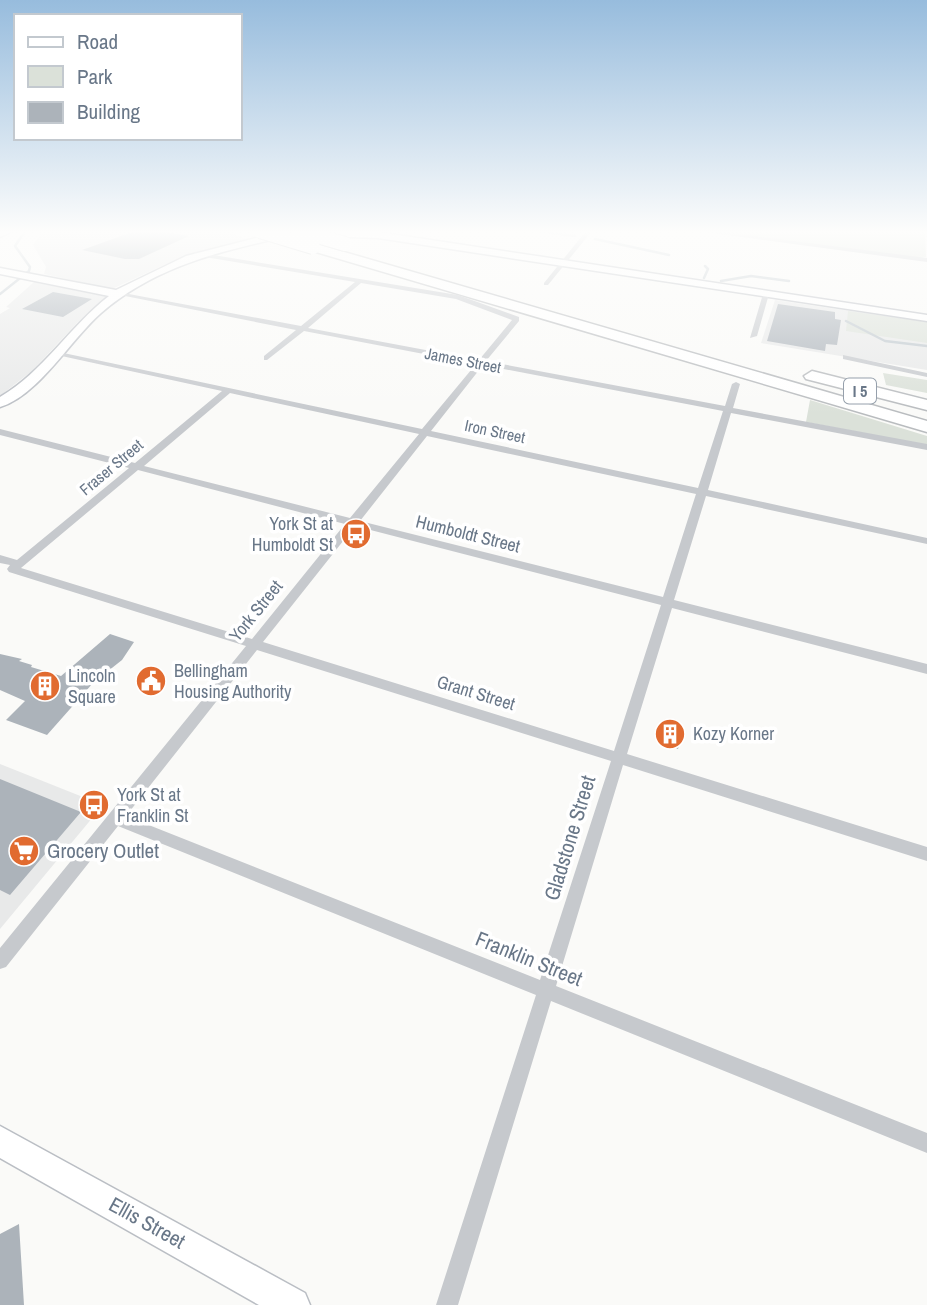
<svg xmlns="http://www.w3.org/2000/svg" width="927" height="1305" font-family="'Archivo Narrow',sans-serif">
<rect width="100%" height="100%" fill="#fafaf8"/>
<path fill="#e8e9e9" d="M43,231H225L248,239L179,258L112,289L44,274L46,267L33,245Z
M34,282L108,297L77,323L33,370L0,396V314L10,308L6,307Z
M775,300L927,322V370L761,343Z
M0,764L103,805L0,929Z"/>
<path fill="#dbe1d9" d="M712,231H925L926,257L920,258Z
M848,311L927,322V343L846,331Z
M883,373L927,380V393L886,385Z
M810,400L927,436V445L806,422Z"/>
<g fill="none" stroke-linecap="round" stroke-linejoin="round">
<path stroke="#bec7cd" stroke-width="2.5" d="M538,231L575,236
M595,239L669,255
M704,278L708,269L705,266
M721,281L751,276L789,281
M0,294L29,271L30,267L15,246L25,231
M846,321L885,341L927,346"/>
</g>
<path fill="#acb3ba" d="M135,231H162L189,236L139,259H125L82,250Z
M53,292L92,299L63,317L22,309Z
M778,304L835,312V319L841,320L837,345L826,344L825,351L767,341Z
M110,634L134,642L122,660L93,683L47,735L6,720L25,701L0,690V654L22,659L19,661L32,665L31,667L61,676Z
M662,721L684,727L678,749L657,742Z
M0,779L81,812L10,895L0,890Z
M19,1224L24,1305H0V1234Z"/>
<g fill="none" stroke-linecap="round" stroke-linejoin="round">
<g stroke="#babec4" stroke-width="3">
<path id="secondary" d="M0,231H13L0,237Z
M318,231L378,232L927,315V321L378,238L321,236Z
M268,235L271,240C209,254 151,270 101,313C71,339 38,396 0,407V397C43,372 70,326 109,296L0,274V268L116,290L186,256Z
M0,1126L305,1293L310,1305H259L0,1158Z"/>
</g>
<g stroke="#b9bcbf" stroke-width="3">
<path id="highway" d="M313,243L927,421V432L309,250L307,247Z
M812,371L927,400V410L806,379L804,376Z"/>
</g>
<path fill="#c6c9cd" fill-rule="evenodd" d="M586,231H592L548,285H544V283Z
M697,231H714L927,258V262Z
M195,252L458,295L519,317V321L486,361L725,406L732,384L736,382L740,384L733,408L927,444V450L731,413L708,490L927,538V544L706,496L674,600L927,664V674L672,608L627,754L927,847V861L623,765L556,986L927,1133V1153L551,1001L458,1305H436L536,995L118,826L6,967L0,969V948L246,646L9,572L7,569L10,565L0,563V555L17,560L129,468L0,435V429L135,463L222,391L57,355L53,353L54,351L422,429L476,364L304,331L267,360H264V356L296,330L115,294L118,292L301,326L355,282L193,255ZM361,283L456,299L512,320L479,360L308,328ZM483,365L723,411L698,488L431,431ZM230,393L419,434L350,518L144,466ZM427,436L696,494L663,597L360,521ZM138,470L345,524L252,639L21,568ZM355,526L661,605L614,751L263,642ZM257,650L611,761L540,980L126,816Z
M766,292L769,294L757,336L750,338L763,294Z
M843,355L927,373V377L843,359Z"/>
<use href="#secondary" fill="#fff" fill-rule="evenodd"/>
<use href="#highway" fill="#fff" fill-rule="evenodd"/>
<g stroke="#b9bcbf" stroke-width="16" stroke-linecap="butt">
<path id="highway-bridge" d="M260,231L313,247
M301,231L345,244"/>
</g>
<use href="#highway-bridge" stroke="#fff" stroke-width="14"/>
</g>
<linearGradient id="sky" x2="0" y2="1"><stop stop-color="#97bcdd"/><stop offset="0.56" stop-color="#fdfdfc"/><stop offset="1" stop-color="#fdfdfc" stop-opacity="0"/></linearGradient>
<rect width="927" height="414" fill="url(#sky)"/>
<defs>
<g id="bus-disc" transform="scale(1.575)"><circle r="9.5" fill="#e16b30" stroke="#fff"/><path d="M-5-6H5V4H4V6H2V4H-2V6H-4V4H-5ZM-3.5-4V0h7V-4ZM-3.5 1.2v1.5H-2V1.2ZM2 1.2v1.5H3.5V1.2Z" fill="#fff"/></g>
<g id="civic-disc" transform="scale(1.575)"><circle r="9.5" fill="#e16b30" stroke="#fff"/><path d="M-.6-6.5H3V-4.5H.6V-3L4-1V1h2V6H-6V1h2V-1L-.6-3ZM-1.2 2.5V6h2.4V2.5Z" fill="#fff"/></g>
<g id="building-disc" transform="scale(1.575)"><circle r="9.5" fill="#e16b30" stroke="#fff"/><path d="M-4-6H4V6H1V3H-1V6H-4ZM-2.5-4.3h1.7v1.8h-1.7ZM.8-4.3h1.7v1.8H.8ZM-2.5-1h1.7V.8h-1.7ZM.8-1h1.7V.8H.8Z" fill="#fff"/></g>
<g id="supermarket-disc" transform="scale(1.575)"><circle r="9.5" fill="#e16b30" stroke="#fff"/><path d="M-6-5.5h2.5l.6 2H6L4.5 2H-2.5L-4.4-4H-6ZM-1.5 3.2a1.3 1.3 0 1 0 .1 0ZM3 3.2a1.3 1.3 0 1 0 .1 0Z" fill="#fff"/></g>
</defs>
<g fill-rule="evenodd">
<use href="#bus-disc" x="356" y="534"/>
<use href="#civic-disc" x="151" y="681"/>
<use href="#building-disc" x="45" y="686"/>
<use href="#building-disc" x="670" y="734"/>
<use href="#bus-disc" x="94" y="805"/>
<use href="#supermarket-disc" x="24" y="851"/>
</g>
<g text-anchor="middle" stroke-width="7" stroke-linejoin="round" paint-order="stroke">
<g font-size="16" fill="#697788" stroke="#fff">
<text transform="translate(463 360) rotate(11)" y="6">James Street</text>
<text transform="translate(495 431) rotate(12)" y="6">Iron Street</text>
<text transform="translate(111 467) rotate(-40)" y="6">Fraser Street</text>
</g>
<rect fill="#fff" stroke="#96a0ac" stroke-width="2" x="844" y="378.5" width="32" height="25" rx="5"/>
<g font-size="16" font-weight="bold" fill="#697788">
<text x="860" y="397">I 5</text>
</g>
<g font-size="18" fill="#697788" stroke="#fff" text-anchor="start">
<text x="333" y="530" text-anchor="end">York St at<tspan x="333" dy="21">Humboldt St</tspan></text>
<text x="174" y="677">Bellingham<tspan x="174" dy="21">Housing Authority</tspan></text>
<text x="68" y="682">Lincoln<tspan x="68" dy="21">Square</tspan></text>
<text x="693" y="740">Kozy Korner</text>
<text x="117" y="801">York St at<tspan x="117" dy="21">Franklin St</tspan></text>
</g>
<g font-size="18" fill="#697788" stroke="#fff">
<text transform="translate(468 534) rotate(14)" y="6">Humboldt Street</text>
<text transform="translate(256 611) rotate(-51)" y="6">York Street</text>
<text transform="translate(476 693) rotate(17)" y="6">Grant Street</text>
</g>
<g font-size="21" fill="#697788" stroke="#fff">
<text transform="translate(570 838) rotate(-73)" y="7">Gladstone Street</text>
<text transform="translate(529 959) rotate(22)" y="7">Franklin Street</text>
<text transform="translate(147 1223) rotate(29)" y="7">Ellis Street</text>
</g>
<g font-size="21" fill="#697788" stroke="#fff" text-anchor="start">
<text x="47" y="858">Grocery Outlet</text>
</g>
</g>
<rect x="14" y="14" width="228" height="126" fill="#ffffff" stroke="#c3c9cf" stroke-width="2"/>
<rect x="28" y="37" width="35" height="10" fill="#ffffff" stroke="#c3c9cf" stroke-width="2"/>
<text x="77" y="49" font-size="21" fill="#697788">Road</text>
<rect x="28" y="66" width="35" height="21" fill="#dbe1d9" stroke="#c3c9cf" stroke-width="2"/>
<text x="77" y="84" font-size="21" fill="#697788">Park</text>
<rect x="28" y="102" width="35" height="21" fill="#acb3ba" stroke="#c3c9cf" stroke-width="2"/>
<text x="77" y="119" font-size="21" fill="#697788">Building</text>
</svg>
